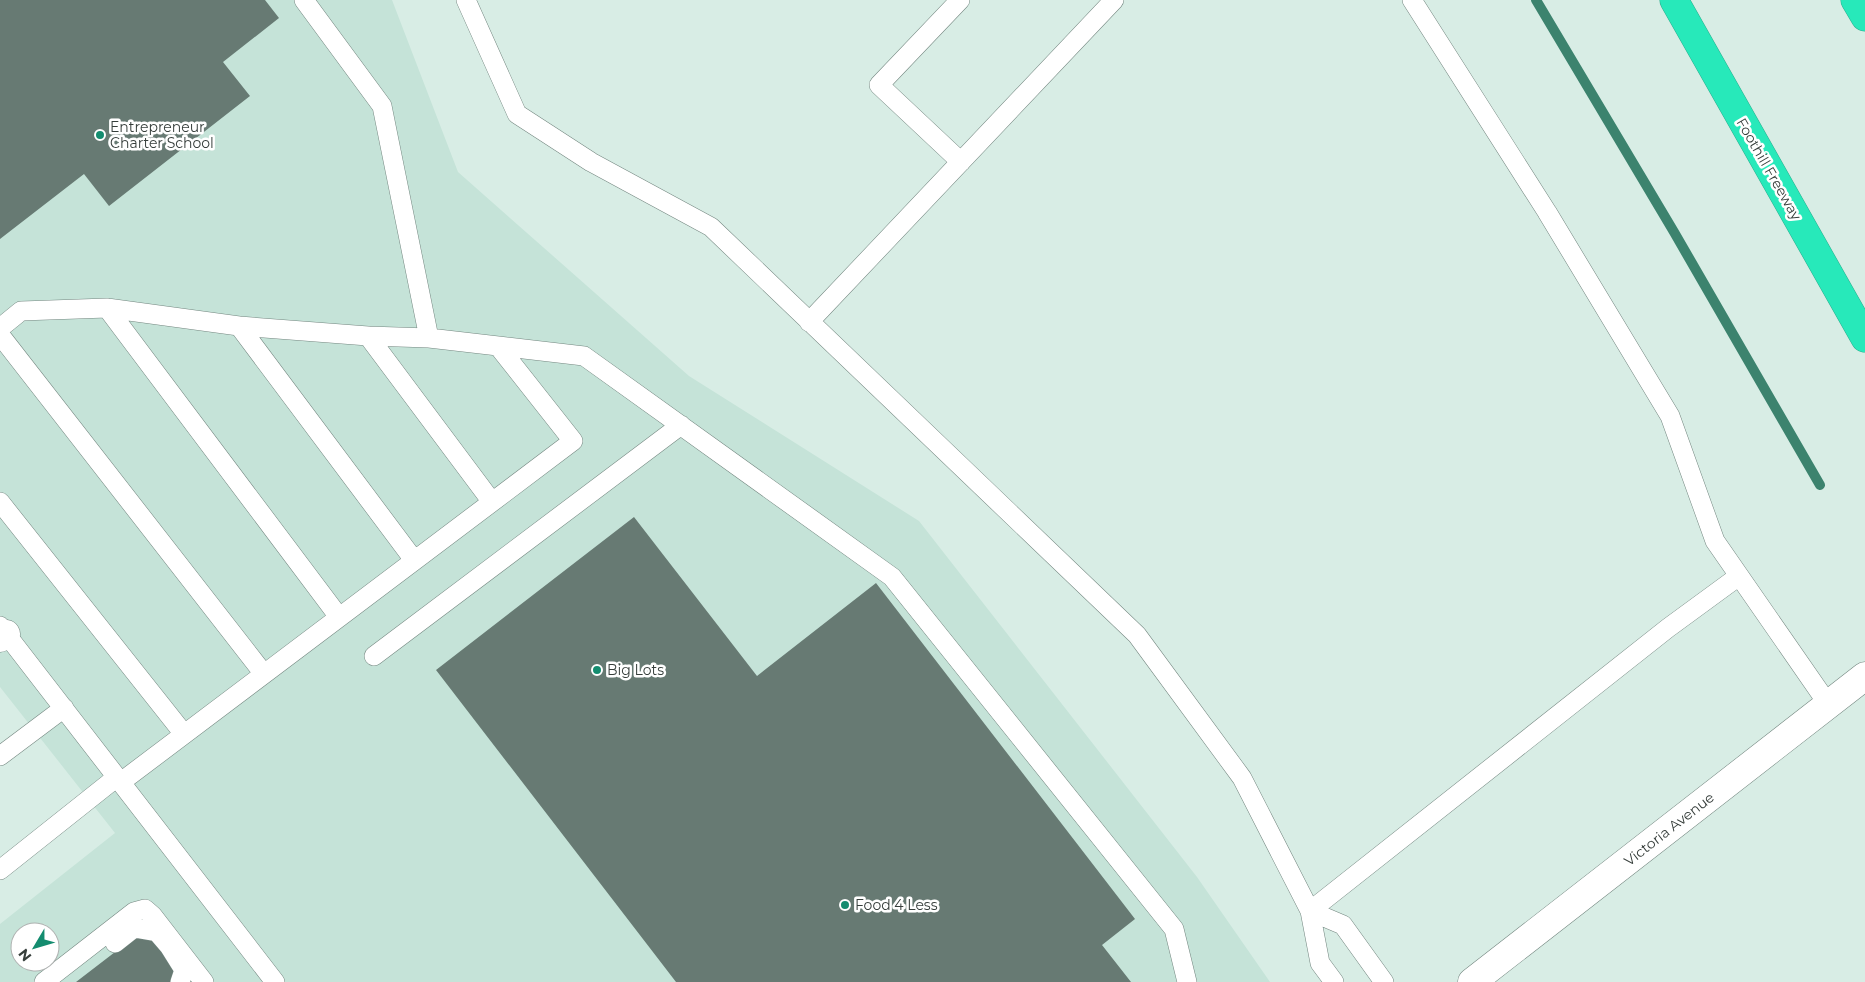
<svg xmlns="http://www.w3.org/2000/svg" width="1865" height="982" font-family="Montserrat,sans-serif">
<rect width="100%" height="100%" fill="#d8ede5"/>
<path fill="#c5e3d8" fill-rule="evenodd" d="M0,0H392L458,172L689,376L919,521L1197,877L1270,982H0V924L115,833L0,687ZM20,932H50V962H20Z"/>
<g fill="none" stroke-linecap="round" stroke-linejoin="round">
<path stroke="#3c836e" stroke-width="10" d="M1536,0L1674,232L1820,485"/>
</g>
<path fill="#677a73" d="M0,0H265L279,18L223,62L250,96L109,206L84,174L0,239Z
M634,517L757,676L876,583L1135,919L1102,945L1131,982H676L436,670Z
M145,929L185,982H76Z"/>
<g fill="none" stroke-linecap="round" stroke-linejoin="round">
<g stroke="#748780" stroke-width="20">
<path id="service" d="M304,0L382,106L429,338
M466,0L517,114L591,162L711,227L1137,635L1242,778L1310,911L1668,628L1739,576
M960,0L879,85L961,162
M1412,0L1547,212L1670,416L1715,541L1828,704
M107,308L339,617
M809,322L1114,0
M239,326L414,560
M0,328L21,311L107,308L239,326L368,336L429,338L584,356L892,577L1174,929L1187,982
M0,335L264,674
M368,336L492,502
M0,502L184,734
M0,626L275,982
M374,656L681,425
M0,756L64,708
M121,782L573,441L498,346
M0,870L117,777
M1310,911L1343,925L1384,982
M1310,911L1320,963L1334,982
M115,943L134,928L157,932L169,946L184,970L180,982
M44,982L134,912L145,909L153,916L204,982"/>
</g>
<g stroke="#748780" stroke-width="29">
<path id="minor" d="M0,638L6,634"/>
</g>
<g stroke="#748780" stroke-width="29">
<path id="secondary" d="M1472,982L1865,676"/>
</g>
<g stroke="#2cad8e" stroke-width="29">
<path id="motorway" d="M1674,0L1865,338
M1855,0L1865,17"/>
</g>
<use href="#service" stroke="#fff" stroke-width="19"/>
<use href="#minor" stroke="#fff" stroke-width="28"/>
<use href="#secondary" stroke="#fff" stroke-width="28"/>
<use href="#motorway" stroke="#27e9ba" stroke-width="28"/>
</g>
<g fill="#148c6f" stroke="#fff" stroke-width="2">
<circle cx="100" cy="135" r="5"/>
<circle cx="597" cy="670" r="5"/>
<circle cx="845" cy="905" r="5"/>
</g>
<g text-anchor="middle" stroke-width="5" stroke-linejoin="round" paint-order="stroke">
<g font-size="14" fill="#363e3b" stroke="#fff" text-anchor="start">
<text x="110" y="132">Entrepreneur<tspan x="110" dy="16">Charter School</tspan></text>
<text x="607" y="675">Big Lots</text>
<text x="855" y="910">Food 4 Less</text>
</g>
<g font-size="14" fill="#363e3b" stroke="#fff">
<text transform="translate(1769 169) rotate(60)" y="5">Foothill Freeway</text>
<text transform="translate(1669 829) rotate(-38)" y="5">Victoria Avenue</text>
</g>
</g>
<g transform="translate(35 947) rotate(232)"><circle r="24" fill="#ffffff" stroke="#afb2b1"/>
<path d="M0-4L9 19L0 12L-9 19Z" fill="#148c6f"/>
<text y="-8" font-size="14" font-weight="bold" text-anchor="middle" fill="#363e3b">N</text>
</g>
</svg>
